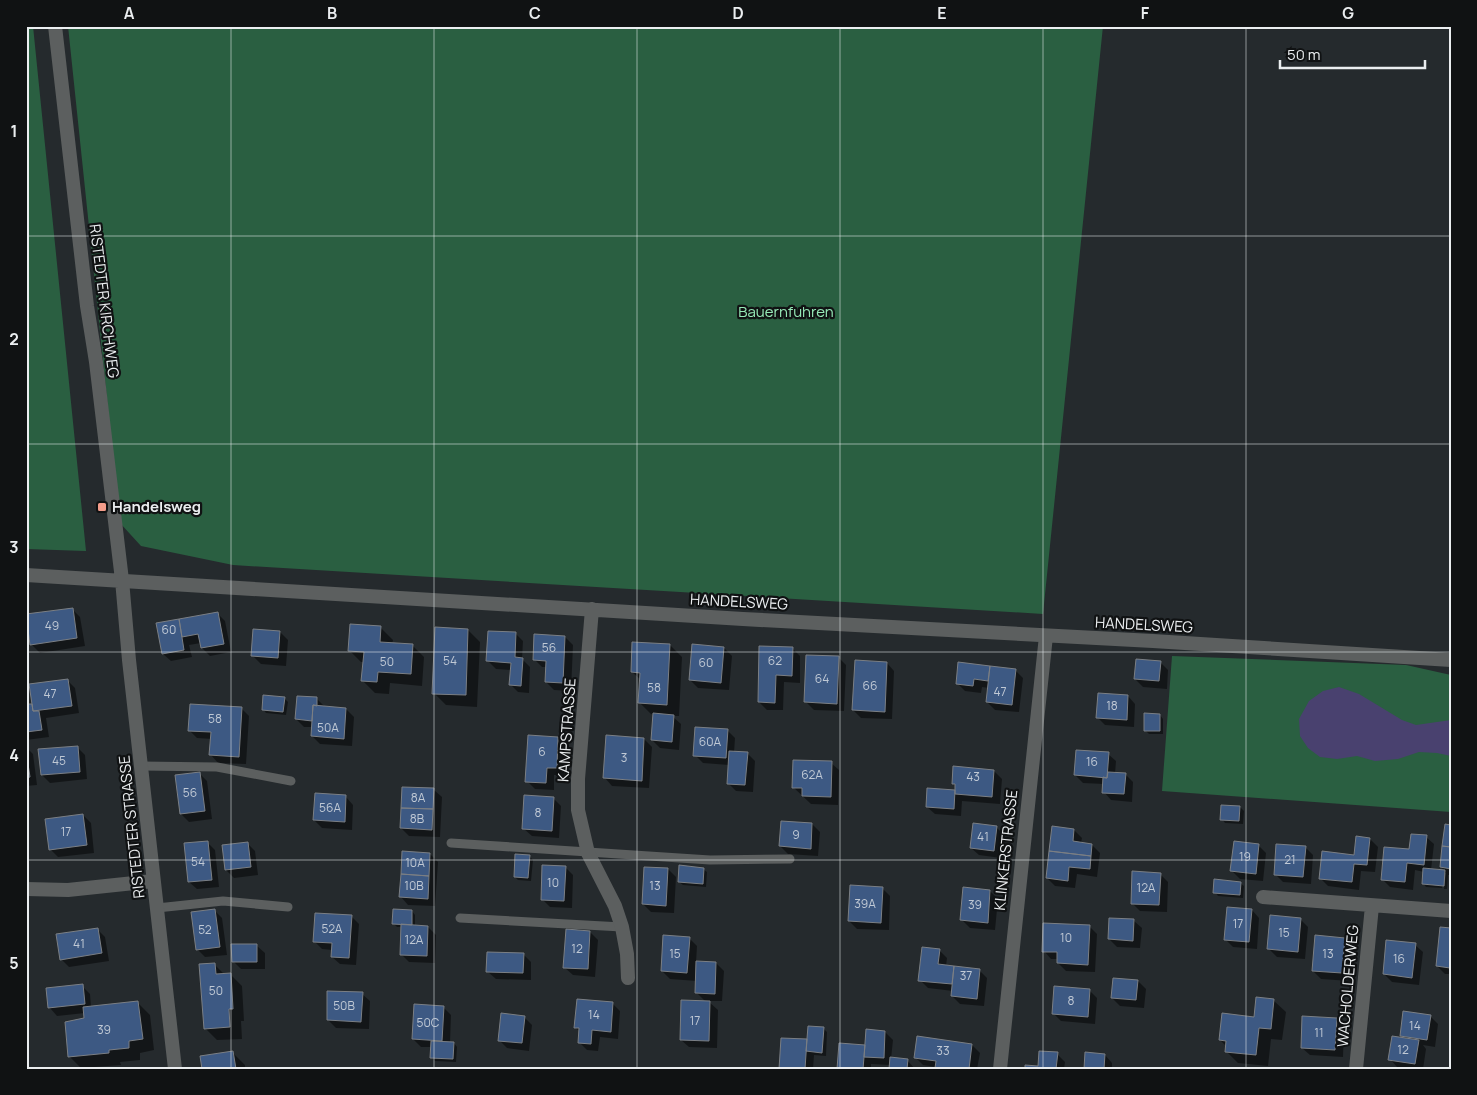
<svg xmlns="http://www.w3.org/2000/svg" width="1477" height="1095" font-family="Manrope,sans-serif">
<rect width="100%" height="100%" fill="#252a2d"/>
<path fill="#2a5f41" d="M26,26H33L86,551L26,549Z
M68,26H1103L1043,614L233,565L141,546L120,523Z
M1172,656L1406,665L1451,675V812L1162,791Z"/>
<path fill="#49416f" d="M1339,687L1359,694L1402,720L1416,725L1451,720V756L1437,753L1419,752L1398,759L1375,761L1357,756L1337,759L1320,757L1308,748L1300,736L1299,719L1309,701L1323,691Z"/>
<path fill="#0007" d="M72,609L80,617L85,646L40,653L32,645L28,615Z
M217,613L225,621L231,652L210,656L202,648L201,643L189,645L192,657L171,661L163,654L157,624Z
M381,628L393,640L392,644L412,645L424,657L422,686L390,683L389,694L375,693L363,681L364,662H361L349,650Z
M468,630L480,642L477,707L446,705L434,693Z
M280,632L288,640L286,666L261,664L253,656Z
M516,634L523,641L522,659L530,667L529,693L518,692L510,684L511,670L496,669L488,661Z
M565,637L573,645L571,691L554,690L546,682L547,667H542L534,659Z
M670,645L682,657L679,716H672L681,724L679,750L660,748L652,740L655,715L651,714L639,702L641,680L632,672Z
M724,648L732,656L729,690L698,688L690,680Z
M792,648L800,656V683L784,682L783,710H767L759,702Z
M838,657L846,665L844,711L814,710L806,702Z
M1160,662L1168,670L1167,689L1143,687L1135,679Z
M887,663L894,671L892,719L861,718L853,710Z
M959,663L1015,670L1023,678L1019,712L995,710L987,702L989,688L982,687L981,693L965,691L957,683Z
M67,680L75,688L79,713L46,718L49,737L26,740V691L28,705H33Z
M1128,696L1135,704L1134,727L1105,725L1097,717Z
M284,698L288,702L286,715L266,713L263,709Z
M317,699L325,707L346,709L354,717L352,746L320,744L312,736L313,727H304L296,719Z
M241,708L249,716L246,764L218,763L211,755L212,739L197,738L190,731Z
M1160,715L1163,719V734H1149L1145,730Z
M727,730L735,738L734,753H747L755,761L753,792L736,791L728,783L729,765L703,763L695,755Z
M558,738L565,746L564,775H554V790L535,789L527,781Z
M644,739L652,747L649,788L612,786L605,778Z
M26,747L33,754L37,785L26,786Z
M77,747L85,755L87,779L50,783L42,775Z
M1108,754L1116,761L1115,774H1125L1133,782L1132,802L1111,800L1104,792V784L1083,783L1075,775Z
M831,763L839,770L838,805L811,804L793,787Z
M994,771L1002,779L1000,804L962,801L961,816L935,814L927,807L928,789L956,792V787L953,783Z
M199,773L207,781L212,819L189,822L181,814L176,776Z
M434,790L442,797L440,837L409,836L401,828Z
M346,797L353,805L352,830L322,828L314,820Z
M553,798L561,806L559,838L532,836L524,829Z
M1240,807L1244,811L1243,824L1225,823L1222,819Z
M83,815L91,823L94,853L58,857L50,849Z
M812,824L820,832L818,856L788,854L780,846Z
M1451,826V875H1448L1447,889H1444L1446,873H1444L1442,888L1426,887L1423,883L1424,872L1415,870L1413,890L1390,887L1382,879L1426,837L1434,844L1431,870L1446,872L1441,867Z
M996,827L1004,835L1001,858L979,855L971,848Z
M1074,830L1082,838L1081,843L1092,845L1100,853L1097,877L1077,874L1075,888L1055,886L1047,878Z
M1370,839L1378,847L1375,872L1361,871L1359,890L1328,886L1320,878L1355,856Z
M208,843L215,850L219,887L197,889L189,882Z
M247,843L255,851L258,875L234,878L226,870Z
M1258,845L1266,853L1263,881L1240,879L1232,871Z
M1305,847L1313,855L1311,884L1283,882L1275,874Z
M430,854L438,862L435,906L408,905L401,897Z
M529,856L533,860L531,881L518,880L515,877Z
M565,867L573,875L572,908L550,907L542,899Z
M668,869L676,877L674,913L651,912L643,904Z
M703,869L707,872L706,887L683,885L679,882Z
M1160,874L1168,882L1167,912L1140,911L1132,903Z
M1240,883L1244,886L1243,898L1218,896L1215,892Z
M882,888L890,896L889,930L857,929L849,921Z
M990,891L998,899L995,930L970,928L962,920Z
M214,910L222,918L227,955L205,957L197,949Z
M1252,910L1259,918L1257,949L1233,947L1225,939Z
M412,911L415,915V926L428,927L436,935L435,963L409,962L401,954L402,927H397L393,923Z
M351,916L359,924L356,965L340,964L332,957V950L322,949L314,941Z
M1300,919L1308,927L1305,959L1277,957L1269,949Z
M1134,921L1142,928L1140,948L1117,947L1109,939Z
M1089,926L1097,934L1095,972L1066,971L1058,963V959H1051L1044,951Z
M97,929L105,937L109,961L69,967L61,959Z
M1451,929V974H1445L1437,966Z
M590,932L598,940L595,977L573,975L565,968Z
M689,938L697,946L696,963H716L724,971L722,1001H708L718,1010L717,1048L689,1047L681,1040L706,1002L697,993V981L670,979L662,971Z
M1344,939L1352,947L1350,981L1321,979L1313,971Z
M1415,945L1423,952L1419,985L1392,982L1384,974Z
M257,946L265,953V969H241L233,961Z
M939,950L947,958L946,966L979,970L987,978L984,1006L960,1004L952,996L953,991L928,988L920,980Z
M523,954L531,962V980L496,979L488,972Z
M215,965L225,975L230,974L242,986L244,1021H241L242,1039L217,1040L205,1028Z
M1138,981L1146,989L1144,1008L1120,1006L1112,998Z
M82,986L90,994L91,1007L138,1003L150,1015L154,1050L140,1053V1060L120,1062L121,1065L81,1068L69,1056L85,1019V1013L57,1016L50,1008Z
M1089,990L1097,998L1095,1024L1061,1021L1053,1013Z
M362,994L370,1001L369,1029L336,1028L328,1020Z
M1273,1000L1286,1012L1282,1040L1271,1039L1268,1066L1238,1063L1226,1051V1046L1220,1040L1255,1018Z
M613,1004L620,1011L618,1039L600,1037L598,1051L587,1050L579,1042L580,1032L576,1028Z
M443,1007L451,1015L450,1043H454L457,1047L456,1062L435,1061L432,1058V1047H421L413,1039Z
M1404,1013L1430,1016L1438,1024L1435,1047L1423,1045L1426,1049L1423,1069L1397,1067L1390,1059L1401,1038Z
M524,1017L532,1025L529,1051L507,1048L499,1040Z
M1337,1019L1344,1027L1343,1057L1310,1055L1302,1048Z
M824,1029L827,1032L826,1056L814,1055L813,1069H780L807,1041Z
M885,1032L893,1040L891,1059L907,1060L915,1069H890V1065L871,1064V1069H838Z
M972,1045L980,1053L977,1069H937L936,1067L923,1065L915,1057Z
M233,1053L245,1065V1069H203Z
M1057,1054L1065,1062L1064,1069H1026L1039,1067Z
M1105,1055L1112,1063V1069H1085Z"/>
<path fill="#3d5983" stroke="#7b7f84" d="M73,608L77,638L30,645L26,614Z
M218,612L224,644L201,648L198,634L182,637L179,619Z
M179,619L184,650L162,654L156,623Z
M350,624L381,626L380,642L413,644L411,674L378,672L377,682L361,681L364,652L348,651Z
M435,627L468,629L466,695L432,694Z
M253,629L280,631L278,658L251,656Z
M488,631L516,632L515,657L523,658L521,686L509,685L511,663L486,661Z
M534,634L565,636L563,683L545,682L546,661L533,660Z
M632,642L670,644L667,705L638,703L640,673L631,672Z
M692,644L724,647L721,683L689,680Z
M759,646L793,647L792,676L776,675L775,703L758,702Z
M806,655L839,656L837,704L804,702Z
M1136,659L1161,661L1159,681L1134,679Z
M855,660L887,662L885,712L852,710Z
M958,662L990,666L988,681L974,679L973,686L956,684Z
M990,666L1016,669L1012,705L986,702Z
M68,679L72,706L33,711L29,684Z
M1098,693L1128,695L1127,720L1096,718Z
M263,695L285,697L283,712L262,710Z
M297,696L317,697V706L313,705L312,721L295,719Z
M26,704H32L33,711H39L42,730L26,732Z
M190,704L242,707L239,757L209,755L211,732L188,731Z
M313,705L346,708L344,739L311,736Z
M653,713L674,715L672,742L651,740Z
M1144,713L1160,714V731H1144Z
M695,727L728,729L726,758L693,756Z
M528,735L558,737L557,768H547L546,783L525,782Z
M606,735L644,738L642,781L603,778Z
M78,746L80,772L41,775L38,749Z
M1076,750L1109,752L1107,778L1074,775Z
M26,751L30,777L26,778Z
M729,751L748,752L745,785L727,784Z
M793,760L832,761L831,797L802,796V788H792Z
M953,766L994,770L992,797L955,794V784H952Z
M200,772L205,811L180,814L175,775Z
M1108,772L1126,773L1124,794L1102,793L1103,777L1107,778Z
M402,787L434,788L433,809L401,808Z
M927,788L955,790L954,809L926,807Z
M315,793L346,795L345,822L313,820Z
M524,795L554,797L552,831L522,829Z
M1221,805L1240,806L1239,821L1220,820Z
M401,808L433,809L432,830L400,828Z
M83,814L87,845L49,850L45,819Z
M781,821L812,823L811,849L779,846Z
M973,823L997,826L994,851L970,848Z
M1445,824L1451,825V847L1442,846Z
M1052,826L1074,829L1073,841L1092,844L1091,856L1049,851Z
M1411,834L1427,835L1424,865L1407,863L1405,882L1381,880L1384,847L1409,849Z
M1356,836L1370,838L1367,865L1354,864L1352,882L1319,879L1322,851L1354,855Z
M208,841L212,880L188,882L184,843Z
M1234,841L1259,844L1256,874L1230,871Z
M248,842L251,867L225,870L222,845Z
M1276,844L1306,846L1303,877L1274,875Z
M1442,846L1451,847V869L1440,867Z
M402,851L430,853L429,876L401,874Z
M1049,851L1091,856L1090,869L1069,867L1068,881L1046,878Z
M515,854L530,855L528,878L514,877Z
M542,865L566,866L564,901L541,900Z
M679,865L704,868L703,884L678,882Z
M644,867L668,868L666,906L642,904Z
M1423,868L1445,870L1444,886L1422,884Z
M1132,871L1161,873L1159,905L1131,904Z
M401,874L429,876L428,899L399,897Z
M1214,879L1241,882L1240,895L1213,893Z
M850,885L883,887L881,923L848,921Z
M963,887L990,890L988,923L960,920Z
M1227,907L1252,909L1249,942L1224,940Z
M215,909L220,947L196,950L191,912Z
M393,909L412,910V925L392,924Z
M315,913L352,915L349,958L331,957L332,943L313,942Z
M1270,915L1301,918L1298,952L1267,949Z
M1109,918L1134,919L1133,941L1108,939Z
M1043,923L1090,925L1088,965L1057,963V952H1042Z
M401,924L428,926L427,956L400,955Z
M1440,927L1451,928L1450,968L1436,966Z
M98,928L102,953L60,960L56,934Z
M566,929L590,931L588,969L563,968Z
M663,935L690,937L687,973L661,971Z
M1315,935L1345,938L1342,973L1312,971Z
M1386,940L1416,943L1412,978L1383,974Z
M231,944H257V962H232Z
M922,947L940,949L938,964L954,966L952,984L918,981Z
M487,952L524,953L523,973L486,972Z
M696,961L716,962L715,994L695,993Z
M215,963L216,974L231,973L233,1009H229L230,1027L204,1029L199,964Z
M954,966L980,969L977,999L951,996Z
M1113,978L1138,980L1136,1000L1111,998Z
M83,984L85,1004L48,1008L46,988Z
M1054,986L1090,989L1088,1017L1052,1014Z
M327,991L363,992L361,1022L327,1020Z
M1256,997L1274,999L1271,1029L1259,1028L1256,1055L1225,1052L1226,1041L1219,1040L1222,1013L1254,1017Z
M577,999L613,1002L611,1032L592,1030L591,1044L578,1043L579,1028H574Z
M681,1000L710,1001L709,1041L680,1040Z
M138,1001L143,1039L129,1041V1048L109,1050V1053L68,1057L65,1022L84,1018L83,1007Z
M414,1004L444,1006L442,1041L412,1039Z
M1403,1011L1431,1015L1427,1040L1400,1036Z
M501,1013L525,1016L522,1043L498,1041Z
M1302,1016L1337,1018L1335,1050L1301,1048Z
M808,1026L824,1027L822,1053L806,1051Z
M866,1029L885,1031L884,1058L864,1057Z
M917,1036L972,1044L969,1069L935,1068L936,1061L914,1058Z
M1392,1036L1419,1040L1415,1064L1388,1060Z
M781,1038L807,1039L805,1069H779Z
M431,1041L454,1042L453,1059L430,1058Z
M839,1043L865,1045L863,1069H837Z
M233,1051L236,1069H202L200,1056Z
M1039,1051L1058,1052L1056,1069H1025V1065L1038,1066Z
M1085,1052L1105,1054L1104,1069H1084Z
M890,1057L908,1059L907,1069H889Z"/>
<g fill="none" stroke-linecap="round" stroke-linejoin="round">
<path stroke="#5c5f5f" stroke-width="9" d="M141,766L217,767L291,781
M451,843L710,860L790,859
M157,908L223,901L288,907
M460,918L622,927"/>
<path stroke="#5c5f5f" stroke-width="14" d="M55,26L87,306L96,362L122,580L129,660L175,1069
M26,575L743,619L1153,641L1451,660
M592,609L578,779V810L588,853L615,906L622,927L627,954L628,978
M26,889L68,890L153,881
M1263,897L1451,911
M1000,1069L1046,636
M1356,1069L1372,906"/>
</g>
<path fill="none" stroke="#ebeef0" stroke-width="1" stroke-opacity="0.55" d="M231,26V1069M434,26V1069M637,26V1069M840,26V1069M1043,26V1069M1246,26V1069M26,236H1451M26,444H1451M26,652H1451M26,860H1451"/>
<rect fill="#f49d8b" stroke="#101213" stroke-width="2" x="97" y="502" width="10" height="10" rx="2.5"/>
<g text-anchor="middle" stroke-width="4.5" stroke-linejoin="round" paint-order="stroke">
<g font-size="12" fill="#c0c9d5">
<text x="52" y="630">49</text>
<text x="169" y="634">60</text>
<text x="549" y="652">56</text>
<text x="450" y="665">54</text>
<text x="775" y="665">62</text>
<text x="387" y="666">50</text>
<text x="706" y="667">60</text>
<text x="822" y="683">64</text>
<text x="870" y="690">66</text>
<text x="654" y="692">58</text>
<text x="1000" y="696">47</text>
<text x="50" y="698">47</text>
<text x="1112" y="710">18</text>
<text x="215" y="723">58</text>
<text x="328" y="732">50A</text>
<text x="710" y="746">60A</text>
<text x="542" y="756">6</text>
<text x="624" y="762">3</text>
<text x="59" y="765">45</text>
<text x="1092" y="766">16</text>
<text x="812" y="779">62A</text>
<text x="973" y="781">43</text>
<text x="190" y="797">56</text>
<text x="418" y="802">8A</text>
<text x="330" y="812">56A</text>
<text x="538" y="817">8</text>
<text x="417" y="823">8B</text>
<text x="66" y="836">17</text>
<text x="796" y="839">9</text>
<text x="983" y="841">41</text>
<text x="1245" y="861">19</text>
<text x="1290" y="864">21</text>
<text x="198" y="866">54</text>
<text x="415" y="867">10A</text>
<text x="553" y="887">10</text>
<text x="414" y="890">10B</text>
<text x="655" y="890">13</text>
<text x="1146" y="892">12A</text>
<text x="865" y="908">39A</text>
<text x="975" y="909">39</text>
<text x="1238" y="928">17</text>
<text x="332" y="933">52A</text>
<text x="205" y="934">52</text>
<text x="1284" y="937">15</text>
<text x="1066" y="942">10</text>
<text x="414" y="944">12A</text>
<text x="79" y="948">41</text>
<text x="577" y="953">12</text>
<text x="675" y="958">15</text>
<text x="1328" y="958">13</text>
<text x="1399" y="963">16</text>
<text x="966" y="980">37</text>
<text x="216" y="995">50</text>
<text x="1071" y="1005">8</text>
<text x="344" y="1010">50B</text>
<text x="594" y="1019">14</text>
<text x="695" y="1025">17</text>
<text x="428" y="1027">50C</text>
<text x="1415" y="1030">14</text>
<text x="104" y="1034">39</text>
<text x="1319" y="1037">11</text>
<text x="1403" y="1054">12</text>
<text x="943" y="1055">33</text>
</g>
<g font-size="15" fill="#ebeef0" stroke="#101213">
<text transform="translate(104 301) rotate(83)" y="5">RISTEDTER KIRCHWEG</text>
<text transform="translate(739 602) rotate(3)" y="5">HANDELSWEG</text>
<text transform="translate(1144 625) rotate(3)" y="5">HANDELSWEG</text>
<text transform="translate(567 730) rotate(-86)" y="5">KAMPSTRASSE</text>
<text transform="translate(132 827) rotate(-96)" y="5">RISTEDTER STRASSE</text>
<text transform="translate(1006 850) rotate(-84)" y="5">KLINKERSTRASSE</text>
<text transform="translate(1348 986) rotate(-85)" y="5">WACHOLDERWEG</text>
</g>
<g font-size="15" fill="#96e9b7" stroke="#101213">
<text x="786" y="317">Bauernfuhren</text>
</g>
<g font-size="15" font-weight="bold" fill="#ebeef0" stroke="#101213" text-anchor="start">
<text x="112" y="512">Handelsweg</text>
</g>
</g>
<rect width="1477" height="1095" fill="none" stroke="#101213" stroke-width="55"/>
<path d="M1280 60v8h145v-8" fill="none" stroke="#ebeef0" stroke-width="2.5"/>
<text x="1287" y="60" font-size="15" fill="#ebeef0" stroke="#101213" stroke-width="4" paint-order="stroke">50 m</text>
<rect x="28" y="28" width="1422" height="1040" fill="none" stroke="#ebeef0" stroke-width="2"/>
<g font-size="16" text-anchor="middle" font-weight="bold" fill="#ebeef0">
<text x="129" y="19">A</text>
<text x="332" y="19">B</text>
<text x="535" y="19">C</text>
<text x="738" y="19">D</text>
<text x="942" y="19">E</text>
<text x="1145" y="19">F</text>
<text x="1348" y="19">G</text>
<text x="14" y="137">1</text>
<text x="14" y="345">2</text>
<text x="14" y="553">3</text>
<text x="14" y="761">4</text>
<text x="14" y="969">5</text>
</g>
</svg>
